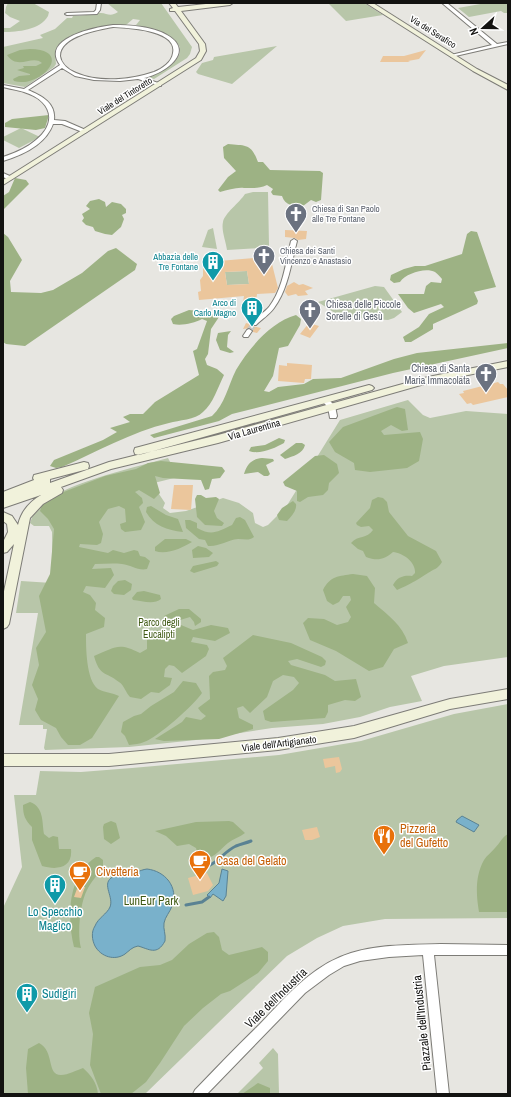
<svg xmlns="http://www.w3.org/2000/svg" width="511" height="1097" font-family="'Archivo Narrow',sans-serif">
<rect width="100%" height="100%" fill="#e7e6e1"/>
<path fill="#b8c6a9" d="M8,3H33L49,12L48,16C40,30 18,32 3,32V28H10L20,21L10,17L5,13L6,7Z
M107,3H161L192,47L190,54L187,58L154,79L148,77C165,71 197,53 169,36C159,30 147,28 136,25L140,20L133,19L126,25L98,27L70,36L57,47L55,53L56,64L54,67L25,87L3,83V47L43,38L40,35L55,29L67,18H72L73,16C82,16 91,14 99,13C107,12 109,18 118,12Z
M328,3H364L383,15L346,21Z
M486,3H508V13H504L501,11L469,17L458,8Z
M277,46L232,84L198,74L196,72L202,63L213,60L214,57Z
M21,128L40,137L19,148L3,140V137Z
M253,192H268L269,246L261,248L227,250C226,242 221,230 223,222C224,214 240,202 245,194Z
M213,228L217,249L202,247L208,230Z
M247,271L249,284L227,285L225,272Z
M375,286L384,287L402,312L394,318L388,320L341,317L318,302Z
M408,400L423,415L430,418L466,411L508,414V657L444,666L411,676L422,701L390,707L360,717L323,724L272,728L196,740L129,747L45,750L44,748L47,729H43V725H19L38,613H16L21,581L52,583V532L49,526H34L30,523C32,518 34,511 38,507C60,484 136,467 168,458L178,477L154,483L159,494L165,503L163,508L170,513L186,511L223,498L239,503L253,513L255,523L263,527L268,525L286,507L340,420Z
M508,704V918L385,919L343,926L317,938L287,956L145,1094H3V908L22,867L14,795H36L40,771L81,772L132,768L279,755L361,741L454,714Z
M273,1048L278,1054L279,1094H237L263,1068L259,1063Z"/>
<path fill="#9db284" d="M30,49C76,50 39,89 14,81L13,79L19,76L30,75V74L17,70L24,68L23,66H36L42,63C32,54 18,71 7,55L20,50Z
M49,115L45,128L36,130L5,127V123L12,119Z
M228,144C246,146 251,143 258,162H263L270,170L320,171L323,173L321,200L316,202L311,200L303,206C294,206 285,206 282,196L273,195L271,192L273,189L267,185C258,189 253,188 244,188C237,187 228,190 220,192L218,190L228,177L236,171L224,158L223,147Z
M15,178L26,180L29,184L3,210V196L9,192Z
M99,199L105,202L106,207L112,202L121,204L126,209V213L122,215L124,219L121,227L112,235L105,234L95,231L93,227L86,225L82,221L84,218L82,214L90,209L86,206L90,201Z
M471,231L477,232L496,287L474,292L478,301L477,304L433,324V329L411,342H405L403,337L419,327L429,314L444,307L441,304L414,313L408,308L398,294H424L426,286L431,282L441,283L442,279C440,277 438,274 435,272C426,267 406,273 400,282L394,283L390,280L391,275L404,269L415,266H425L462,254L467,234Z
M3,233L8,237L22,260L10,281L11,292L41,293L53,290L82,273L108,251L116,248L137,264L135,270L25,346L6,344L3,342Z
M189,310L208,312L219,317L211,329L208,354L205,359L207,365L217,369L224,375C218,387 213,404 203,412C195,420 179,420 169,423C131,432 97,452 62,467L56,468L50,466L54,460L103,440L117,432L110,428L130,422L123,417L130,414H143L155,402L199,375L193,351L197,349L207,321L202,319C194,323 182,326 173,324L171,319L174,316Z
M296,315L301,319L300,325L288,346L279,348L273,376L264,391L269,392L278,387L304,384L313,379L341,378L394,359L417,353L508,343V348L393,373L232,414L219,421L154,438L150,435L212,416C225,404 228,386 236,370C249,348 271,322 296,315Z
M231,331L228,335L227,347L234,352L230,353L220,350L216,340L218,333Z
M397,407L405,409L408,430L402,431L391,425L381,431L384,435L420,432L423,439L419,461L407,468L370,472L355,470L354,463L335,452L329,442L343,427Z
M279,438L285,440L284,443C275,448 260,455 249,451L251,447L265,445Z
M296,443H302L305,445C303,454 293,456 285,459L280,455Z
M324,455L337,464L339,473L329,483L328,490L323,495L308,497L300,502L297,501V491L285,486L283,482L315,456Z
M262,458L273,459L274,461L266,465L270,474L268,476H264L258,472L244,474C247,464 252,459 262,458Z
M161,461L222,467L225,471L220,478L212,479L209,489L205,490L201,480L163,478L155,476L160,493L154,499L139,490L135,492L142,498L143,503L139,507L145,522L141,530L125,532L121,529L120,524L126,522L125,509L119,506L108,509L99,522L103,534L101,543L97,545L80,544L79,547L108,553L113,550L124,553L134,550L138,551L140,556L145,557L150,561L147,569C138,571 131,565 122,564C113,563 104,564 95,564L92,569L111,568L114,575L105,588L86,586L83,592L90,595L96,603L95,610L105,618L104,627L86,634C86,647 86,680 98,689C103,692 113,693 119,696L92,738L80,745H68L61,737L56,728L41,720L35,710L38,699L32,685L39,665L36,648L46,632L39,596L50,574L54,529L48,519L40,511L42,505L61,493L105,476L136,469L148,463Z
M197,495H201L206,498L216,497L219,499L214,511L217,518L224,523L222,526L205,525L197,517L195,499Z
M378,497L383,498L387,502L389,512L408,536L436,551L442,562C438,569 434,569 428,573C417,580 409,585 397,590L393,585C397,577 404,575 412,576L415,573C416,562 403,553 393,552C384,560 377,561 366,557L363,551L358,549L351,543C358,535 367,539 373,530L369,526L361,527L357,525L356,523L370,508L372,500Z
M293,501L296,504C297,510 292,516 287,521L279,520L277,515L282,508Z
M151,506L166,515L178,519L183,532C167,530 154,526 146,512L147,507Z
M240,517L245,520L254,537C249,541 244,539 238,539C227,540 219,547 208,546L205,540L199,539L186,528L185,520H190L197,523V528C212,536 217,532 232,525L236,518Z
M165,539H186L192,542C182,548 167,555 155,551V547Z
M198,546L206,548L213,553L209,557L193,558L192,550Z
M216,561L219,563L217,566L194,573L190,571L193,566Z
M353,574L367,576L375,588L374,603C388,615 402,625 408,643L394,649L383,667L369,671L336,651L310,640L303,623L308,618L324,619L337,625L348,622L351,617L346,607L351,600L350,596H343L339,602L333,605L327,601L323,590C330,576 339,576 353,574Z
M125,580L132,584L131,590L124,595L114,594L111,591L113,586L118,581Z
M144,591L160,595L161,599C154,605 142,601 133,600L132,598L137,592Z
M179,609H189L201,619V622L195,626L194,622L190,617L167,624L163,622L164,616Z
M181,625L193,630L211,625L228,628L230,633L215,641L193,637L191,642L207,645L209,649L206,656L182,673L174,666L169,665L165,669L164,677L172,678L170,685L159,693L151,692L141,699L130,697C126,693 124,685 119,682C105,671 100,677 94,656C116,647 118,642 140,653L147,649V639L150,632L154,630L169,631Z
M253,635L291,643L322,657L326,661L325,665L321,667L297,659L288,661L291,665L325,675L335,681L356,679L361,697L355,701L345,700L328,705V712L325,718L271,722L265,720L263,711L293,690L299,683L294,677L283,675L273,681L267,697L250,713L243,706L237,708L239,718L253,725V729L219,739L164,741L155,739L182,722L186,717L201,720L206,716L201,712L198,708L210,699L209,676L213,672L225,670L227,666L223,658Z
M183,681L196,683L202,693C195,704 157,738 144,742C140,744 134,744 129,745L125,736L121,732L123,722L134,716L141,714L151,706L174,692Z
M30,802C44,807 42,822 44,834L49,838L53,836L58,837L59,849H71C73,869 56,870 42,866L32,840V827C25,820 23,815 23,805Z
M111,821L116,823L120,838L111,844L104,839L103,827L104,824Z
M229,821L233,822L245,833C240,837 233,839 228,843C219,850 212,863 198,856L196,848L189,844L177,846L166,836L155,831L196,822Z
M508,834V912H479C476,895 475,876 484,860C487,855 492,852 495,848C500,843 502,837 508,834Z
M96,857H99L103,860V867C98,874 91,882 87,890C80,903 77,934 81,948L74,947C67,918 67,876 96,857Z
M214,932L219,937L222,950L229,955L262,947L268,952V961L258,973L230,991L221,994L203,1008L184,1026L160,1063L146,1082L131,1094H101L90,1065L93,1034L89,1013L95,987L140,967L160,965L172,960L189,944L207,933Z
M39,1043C55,1051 46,1075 61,1075C68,1075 77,1070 83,1068C91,1075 97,1083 98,1094H28L26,1068L28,1049Z
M258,1083L270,1088V1094H242Z"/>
<path fill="#79b1cb" stroke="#5a8293" d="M462,816L479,825L474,832L456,822L457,820Z
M147,869C165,871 179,887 172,906C170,912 165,917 164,923C163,929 166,934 165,941C157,956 149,949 138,946C132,947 129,951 125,954C115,961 101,957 95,946C92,940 91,932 95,926C98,918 107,914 110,907C114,897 102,885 111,878C115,874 120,875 126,875C133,875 139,870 147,869Z
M222,869L228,871L226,896L223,901L213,894L210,898L207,895L219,883Z"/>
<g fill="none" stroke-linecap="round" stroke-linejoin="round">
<path stroke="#5a8293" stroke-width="3" d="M192,864C213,874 219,854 236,846C241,844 246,843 251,841
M186,905L202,902L209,897"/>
</g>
<path fill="#ebc69c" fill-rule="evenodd" d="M426,50L419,59L408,61L410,62H380L383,56H404Z
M285,230L307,231L306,239L298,240L295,238L285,237Z
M265,254L266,260H271L278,288L275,293L257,294L255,309L242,308L244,296L199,300L198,292L201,291L200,280L203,276V266L207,265V262L254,258L253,255ZM247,271L249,284L227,285L225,272Z
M294,282L299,285L303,284L313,288L305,291L308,295L298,296L296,294L288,296L285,292L287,286Z
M246,323L250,324L252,326L261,328L257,333L253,332L250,328L243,329Z
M309,323L319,326L310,338L300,334Z
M287,363L312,365L311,379H305L304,383L278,381L279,365L287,366Z
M498,382L500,384H503L508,390V397L473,405L471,403L467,404L459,394L464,393L463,391Z
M174,485H193L191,510L171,509Z
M339,757L342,769L340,772L336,773L335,766L325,768L323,759Z
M317,827L320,837L312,840H305L302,830Z
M207,873L213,885L208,891L193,895L188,878Z
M78,886L85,887L81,898L74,897Z"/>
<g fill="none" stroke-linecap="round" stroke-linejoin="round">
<path stroke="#c7c6c2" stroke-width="6" stroke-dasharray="6 3" stroke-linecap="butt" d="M249,331L254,324"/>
<g stroke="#7d7c77" stroke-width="2">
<path id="street" d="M97,3H101L100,10L97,14L67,15L65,14L67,13L94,12L96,10Z
M442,3H447L497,44L508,42V44L451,57V55L492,45Z
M113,25C130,25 152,26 167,35C197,52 163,74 144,78L161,84V86L138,79L120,81L94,80L75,76L62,68L28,90C42,96 56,103 54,120L65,121L88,131L85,133L62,124H53C46,144 23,155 3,161V157C15,153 27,148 36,140C59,121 50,100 24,92C18,90 10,89 3,87V85L24,89L60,65C40,38 96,27 113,25ZM113,27C129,28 178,30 173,53C172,62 162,69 154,72C131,80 99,83 76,73C69,70 61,64 60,56C60,36 98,30 113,27Z
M3,173L12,177L13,178L10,180L3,177Z
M294,239L297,241C291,264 288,289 274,308C269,315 262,319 256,325H252L251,324C256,317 264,313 269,307C283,289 286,262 291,241Z
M249,329L252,331L248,337H244L243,336L247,330Z
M323,398H327L335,406L337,416L336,418H330L328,407L321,400Z
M441,944L508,945V955H434L449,1094H437L423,955L389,957L360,961L344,966L329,975L305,993L207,1094H193L195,1090C216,1068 237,1046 259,1025C286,997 312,965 351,953C380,944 412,945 441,944Z"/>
</g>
<g stroke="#7d7c77" stroke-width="2">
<path id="secondary" d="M169,3H175L178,7L215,3H233L230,5L181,11L205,44L206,51L201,60L3,185V180L196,58L200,51L199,44L175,11H170V9L173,8Z
M366,3H373L477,69L508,85V90L473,71Z
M508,361V367L428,383L218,443L111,469L61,487L63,490L62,493L43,504L30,518L9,624L7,627L3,629V596L14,544L7,552L3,553V542L8,532L7,524L3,521V512L12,516L18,525C21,512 29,502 41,495L3,508V492L34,480L33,478L34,475L38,474L84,462L88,463L89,466L88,469L50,479V483L19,494L109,462L218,435L428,377Z
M369,385L372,386L374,388L372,390L139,455L135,454L134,451L135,448L139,447Z
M508,689V699L450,709L354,738L278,750L109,766H3V754H109L278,738L354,726L450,699Z"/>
</g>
<use href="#street" fill="#fff" fill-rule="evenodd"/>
<use href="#secondary" fill="#f1f2db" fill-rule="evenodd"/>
</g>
<defs>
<g id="church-pin" transform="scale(1.15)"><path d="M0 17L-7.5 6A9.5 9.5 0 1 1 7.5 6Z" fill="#6b7280" stroke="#fff"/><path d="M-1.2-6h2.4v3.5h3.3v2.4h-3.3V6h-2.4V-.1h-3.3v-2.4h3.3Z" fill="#fff"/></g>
<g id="building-pin" transform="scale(1.15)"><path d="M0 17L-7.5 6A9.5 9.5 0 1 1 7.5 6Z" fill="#0f9aa8" stroke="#fff"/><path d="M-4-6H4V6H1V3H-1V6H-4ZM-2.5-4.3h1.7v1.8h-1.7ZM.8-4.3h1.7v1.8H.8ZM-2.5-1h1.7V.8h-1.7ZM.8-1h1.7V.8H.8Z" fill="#fff"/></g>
<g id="restaurant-pin" transform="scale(1.15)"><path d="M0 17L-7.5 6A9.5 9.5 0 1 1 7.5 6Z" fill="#e8710a" stroke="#fff"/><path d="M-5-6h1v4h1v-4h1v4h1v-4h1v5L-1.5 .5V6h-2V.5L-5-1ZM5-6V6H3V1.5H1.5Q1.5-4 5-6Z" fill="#fff"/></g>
<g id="cafe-pin" transform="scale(1.15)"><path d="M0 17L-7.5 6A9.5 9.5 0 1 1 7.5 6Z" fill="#e8710a" stroke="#fff"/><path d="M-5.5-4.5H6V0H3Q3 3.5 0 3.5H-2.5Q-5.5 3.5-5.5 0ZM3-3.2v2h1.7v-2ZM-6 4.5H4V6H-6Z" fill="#fff"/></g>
</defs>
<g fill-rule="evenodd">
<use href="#church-pin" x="296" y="214"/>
<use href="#church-pin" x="264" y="256"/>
<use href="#building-pin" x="213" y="262"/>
<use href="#building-pin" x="252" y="308"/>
<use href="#church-pin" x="310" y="310"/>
<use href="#church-pin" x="486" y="374"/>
<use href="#restaurant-pin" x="384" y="836"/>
<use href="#cafe-pin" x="200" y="861"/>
<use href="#cafe-pin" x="80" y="872"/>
<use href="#building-pin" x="55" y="885"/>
<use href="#building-pin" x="27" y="994"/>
</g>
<g text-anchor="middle" stroke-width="3" stroke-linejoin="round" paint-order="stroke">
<g font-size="9" fill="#131311" stroke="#fff">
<text transform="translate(433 32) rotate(32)" y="3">Via del Serafico</text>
<text transform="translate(125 96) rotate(-32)" y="3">Viale del Tintoretto</text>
</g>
<g font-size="9" fill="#5b616d" stroke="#fff" text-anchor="start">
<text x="312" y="212">Chiesa di San Paolo<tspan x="312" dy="10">alle Tre Fontane</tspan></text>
<text x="280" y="254">Chiesa dei Santi<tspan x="280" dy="10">Vincenzo e Anastasio</tspan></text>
</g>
<g font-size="9" fill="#0d838f" stroke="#fff" text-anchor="end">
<text x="198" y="260">Abbazia delle<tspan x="198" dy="10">Tre Fontane</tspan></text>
<text x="236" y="306">Arco di<tspan x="236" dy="10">Carlo Magno</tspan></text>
</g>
<g font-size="10" fill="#5b616d" stroke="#fff" text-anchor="start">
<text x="326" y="308">Chiesa delle Piccole<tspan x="326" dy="12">Sorelle di Gesù</tspan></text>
<text x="470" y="372" text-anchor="end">Chiesa di Santa<tspan x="470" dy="12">Maria Immacolata</tspan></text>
</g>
<g font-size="10" fill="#131311" stroke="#fff">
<text transform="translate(254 429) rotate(-16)" y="4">Via Laurentina</text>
<text transform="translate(279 743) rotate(-7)" y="4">Viale dell'Artigianato</text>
</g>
<g font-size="10" fill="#405a15" stroke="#fff">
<text x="159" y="626">Parco degli<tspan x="159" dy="12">Eucalipti</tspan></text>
</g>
<g font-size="12" fill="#c56008" stroke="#fff" text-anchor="start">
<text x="400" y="833">Pizzeria<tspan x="400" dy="14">del Gufetto</tspan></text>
<text x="216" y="865">Casa del Gelato</text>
<text x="96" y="876">Civetteria</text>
</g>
<g font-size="12" fill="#405a15" stroke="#fff">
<text x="151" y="905">LunEur Park</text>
</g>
<g font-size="12" fill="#0d838f" stroke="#fff">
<text x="55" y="916">Lo Specchio<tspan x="55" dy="14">Magico</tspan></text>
<text x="42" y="998" text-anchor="start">Sudigiri</text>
</g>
<g font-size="12" fill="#131311" stroke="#fff">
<text transform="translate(276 998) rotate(-44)" y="4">Viale dell'Industria</text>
<text transform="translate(422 1023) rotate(-96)" y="4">Piazzale dell'Industria</text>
</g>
</g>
<rect width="511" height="1097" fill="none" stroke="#131311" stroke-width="8"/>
<g transform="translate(483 28) rotate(249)" stroke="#ffffff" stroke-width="3" paint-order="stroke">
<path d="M0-3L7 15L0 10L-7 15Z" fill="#131311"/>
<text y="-6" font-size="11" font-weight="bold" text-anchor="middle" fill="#131311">N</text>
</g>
</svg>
